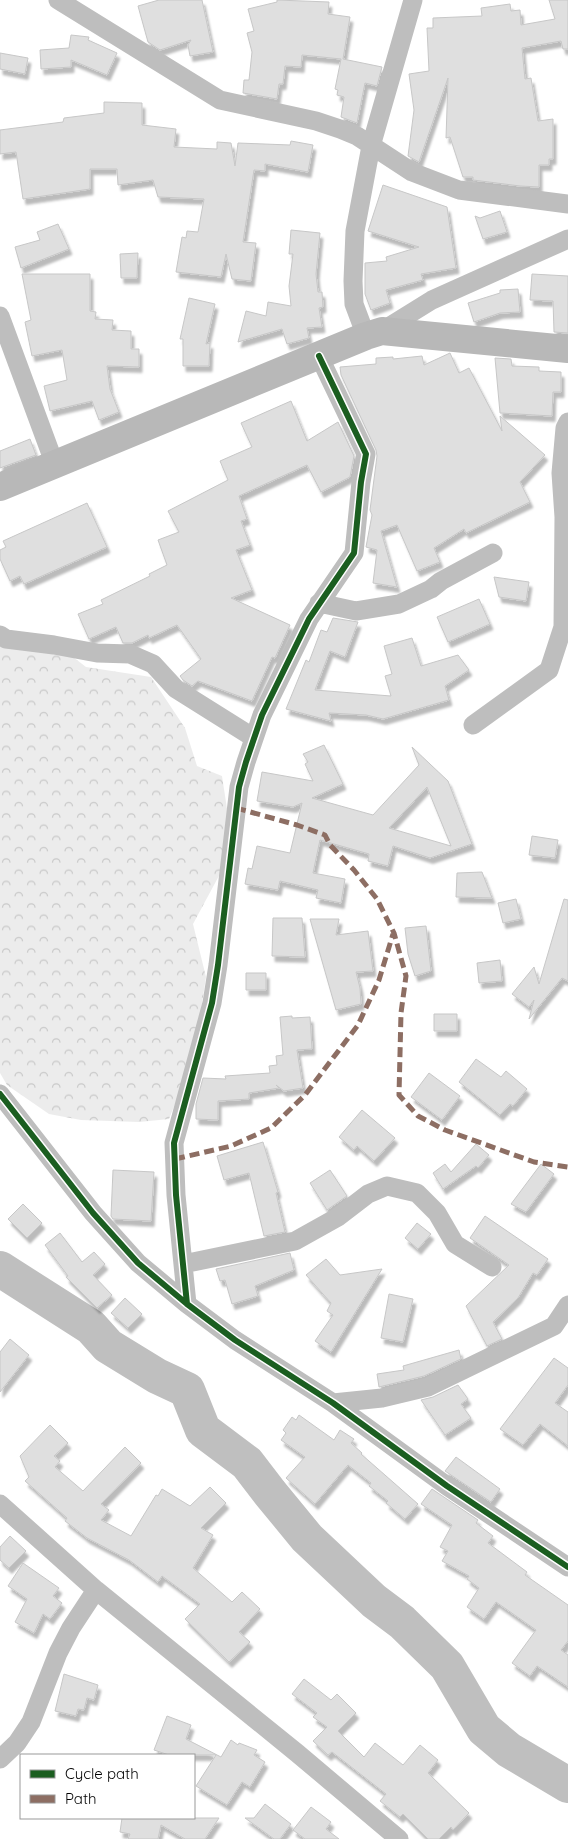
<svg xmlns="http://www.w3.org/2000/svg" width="568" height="1839" font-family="Quicksand,sans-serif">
<defs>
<pattern id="forest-crowns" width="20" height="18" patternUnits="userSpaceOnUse" patternTransform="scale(1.25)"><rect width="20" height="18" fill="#ececec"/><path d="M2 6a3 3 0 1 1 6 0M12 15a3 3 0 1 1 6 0" fill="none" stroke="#c9c9c9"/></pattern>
<filter id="shadow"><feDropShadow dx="3" dy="5.5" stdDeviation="1" flood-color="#0004"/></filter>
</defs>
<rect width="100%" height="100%" fill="#fff"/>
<path fill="url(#forest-crowns)" d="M0,645L64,650L86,667L151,677L185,728L197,766L222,776L231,835L221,872L193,924L206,977L194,1056L169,1119L139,1122L81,1120L49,1114L7,1085L0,1073Z"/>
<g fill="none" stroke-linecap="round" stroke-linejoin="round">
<path stroke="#bfbfbf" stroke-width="36" d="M0,1269L91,1327L108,1346L157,1376L187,1390L203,1430L247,1463L270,1493L307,1538L374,1601L402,1622L447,1666L484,1729L509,1750L568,1785"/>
</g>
<path fill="#dfdfdf" stroke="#c7c7c7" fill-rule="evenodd" filter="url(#shadow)" d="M159,0H202L213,52L190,56L188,45L191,40L160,50L148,42L138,6Z
M277,0L329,2L328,14L350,17L343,59L382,67L377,86L365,83L357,123L341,117L344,97L337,95L338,90L335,89L341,59L302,55L301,67L285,66L283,84H279L277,99L243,93L244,80H249L252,52L247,33L254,31L248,9L277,2Z
M549,0H568V49H563L561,41L522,48L525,79L531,78L538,121L553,119V159H549V165H539V187L520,186L473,180V177H463L450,137L446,138L448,78L419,162L408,156L414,110L409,74L429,71L427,28H433V18L482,16L481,8L510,4L511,11L520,10L521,25L555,19Z
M71,35L89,37L88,40L117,53L107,75L71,60V67L41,69L40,50L69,48Z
M0,53L28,58L25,74L0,69Z
M104,102L142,103V125L176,129L174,147L217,149V142L231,143L235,166L238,143L290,145L291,141L313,145L308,172L265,164V171L254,170L243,242L256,243L251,281L232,279L226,254L221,277L176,272L182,237L186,238L187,231L198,232L204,199L158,197L153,180L118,185L117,169H90V189L23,199L16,152L0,154V130L63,122L64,118L104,113Z
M383,185L447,207L456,268L421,274L423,280L386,290L390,303L371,310L365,294V263L387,261L386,257L419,247L368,231Z
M500,211L507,232L483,239L475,216L480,218Z
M58,224L69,249L21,268L15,247L40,240L37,232Z
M291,230L320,233L316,274L318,292H322L323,307L319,308L322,327L307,328L309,338L287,344L282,329L238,342L246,311L266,316L268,302L291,306L289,286L293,254H289Z
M138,253L137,278H121L120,254Z
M22,274H90V311L96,312L95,319L113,320L112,330L131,331V349H139V367L107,366L110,389L119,412L99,420L92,401L50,411L44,386L67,380L62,350L32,356L25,322L31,320Z
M532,274L568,276V333L554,332L553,301L530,300Z
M518,289L520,312L500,313L474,322L468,303L500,293V290Z
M189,298L215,304L206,344L210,343L209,366H183V339H180Z
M450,353L459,373L469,368L502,431L500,416L545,455L520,482L530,502L466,533L464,529L434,548L440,562L417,571L397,525L381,531L397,587L373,583L377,550L366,547L372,515L370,510L377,456L376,450L341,375L340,367L376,364V358L393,357V359L422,356L424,365Z
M495,358L511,359L512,366L539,367V371L561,372V392H553L552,416L500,413Z
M291,401L307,441L338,422L354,456L350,477L321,492L307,465L239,496L247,519L241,521L250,545L236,550L252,590L231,598L290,625L275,658L272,657L252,701L198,681L192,686L183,680L180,676L201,659L177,625L149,638L148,635L132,643H123L116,627L89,639L78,614L103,604L101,600L150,576L149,574L167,565L158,540L179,532L168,511L228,480L220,461L252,447L241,423Z
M30,439L36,455L0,468V451Z
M87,503L107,547L24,584L20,576L10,581L0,559V550L6,547L3,541Z
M494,577L529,582L526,601L499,597Z
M479,599L490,624L448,642L437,617Z
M333,618L358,622L345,657L330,651L315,690L391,696L385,676L392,674L384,646L412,638L421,666L458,655L469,670L445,686L449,700L383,719L366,715L329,713L331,721L286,709L306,660L309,662L321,630L327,632Z
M324,745L343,784L312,798L373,815L419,765L412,747L448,781L472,844L430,858L393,846L388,866L368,861L369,854L320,840L313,873L345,879L341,903L316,898L318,890L280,881L278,890L245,884L248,868L252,869L257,846L290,853L302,803L293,807L257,801L262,772L313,781L305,764L308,762L303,754ZM427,787L451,846L389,828Z
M532,836L558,840L555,858L529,855Z
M482,872L492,898L456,897L457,873Z
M516,899L521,919L503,923L498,903Z
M564,899L568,900V981L562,978L529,1019L534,1000L529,1007L512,994L534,967L539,984Z
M273,918H302L305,957L272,956Z
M310,919H339L336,935L368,931L373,971L356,972L360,988L361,1004L336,1010Z
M426,926L431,971L415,976L408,954L405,928Z
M500,960L502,981L479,983L477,963Z
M246,973H266V990H246Z
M434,1014H457V1031H434Z
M292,1016V1018L310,1017L312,1049L297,1050L303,1088L284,1091L276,1085L279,1088L249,1093V1099L218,1101V1120L196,1119V1104L203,1078L226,1079L225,1076L270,1073L269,1066L277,1065L276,1056L283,1055L280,1017Z
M476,1059L501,1077L506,1071L527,1089L513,1106L510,1104L500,1115L459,1082Z
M429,1073L460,1096L442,1120L411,1097Z
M362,1110L395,1138L374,1161L357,1146L354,1150L339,1137Z
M263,1142L278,1192L276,1193L285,1232L264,1236L249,1173L224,1180L217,1156Z
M476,1144L489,1155L478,1168L476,1166L443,1189L433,1173L445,1164L451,1172Z
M541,1164L554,1174L526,1212L511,1204Z
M113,1170L154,1172L151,1221L113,1219L111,1216Z
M330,1170L347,1196L327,1210L310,1183Z
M23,1204L42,1223L27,1238L8,1219Z
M485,1216L548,1259L537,1275L533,1273L518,1298L493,1322L502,1339L487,1346L466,1306L509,1265L470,1238Z
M417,1223L431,1234L418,1249L405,1238Z
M60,1233L82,1262L94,1252L105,1264L93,1275L112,1295L97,1308L66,1277L68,1276L45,1245Z
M290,1253L294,1270L255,1286L258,1296L232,1304L225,1280L220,1281L216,1269Z
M326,1259L340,1275L382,1269L331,1352L315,1341L333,1315L327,1311L331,1303L306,1275Z
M389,1294L413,1299L403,1342L381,1338Z
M125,1298L142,1314L128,1328L111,1313Z
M10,1339L29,1355L0,1392V1352Z
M459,1350L461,1359L424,1376L379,1387L377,1374L404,1370L403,1366Z
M554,1358L568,1368V1385L555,1403L568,1412V1446L540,1424L523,1445L500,1429Z
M458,1385L468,1399L461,1404L471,1418L445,1435L421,1400L433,1397Z
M299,1415L334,1440L340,1430L354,1439L351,1443L362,1453L361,1454L418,1504L405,1519L386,1503L388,1501L369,1486L371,1483L348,1465L315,1504L286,1478L305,1457L281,1440L286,1433L283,1430L292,1417L296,1420Z
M50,1425L68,1443L54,1456L60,1461L55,1467L83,1491L125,1447L141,1463L101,1504L109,1510L101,1520L131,1536L156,1495L158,1496L162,1489L190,1506L210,1487L226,1503L201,1528L213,1535L193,1568L232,1602L242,1592L260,1609L239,1632L250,1642L229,1662L185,1619L200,1604L162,1576L158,1582L129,1560L87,1538L65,1521L67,1518L25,1481L29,1477L20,1456Z
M456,1457L500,1489L491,1502L445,1471Z
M432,1489L478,1520L476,1523L493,1536L488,1543L527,1572L525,1575L568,1605V1641L561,1650L568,1655V1687L537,1666L530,1676L512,1663L536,1630L496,1602L484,1619L467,1607L479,1588L467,1579L469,1576L442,1561L448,1551L440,1547L452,1525L421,1504Z
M10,1536L26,1551L9,1568L0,1560V1547Z
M23,1563L59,1588L53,1596L62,1603L50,1619L43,1614L34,1633L15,1622L27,1599L8,1586Z
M64,1674L98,1685L94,1700L87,1698L84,1710L78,1709L76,1716L55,1711Z
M304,1679L331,1700L337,1694L356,1713L338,1731L364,1757L375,1743L403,1765L420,1745L438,1760L428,1773L469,1813L453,1830L451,1827L439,1839H428L403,1814L400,1817L380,1801L386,1794L332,1752L328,1755L313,1741L327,1727L313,1717L317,1713L292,1694Z
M167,1716L191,1725L186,1739L221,1757L231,1740L238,1745L239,1743L257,1750L254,1755L265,1762L250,1787L242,1782L227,1805L196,1786L216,1755H169L154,1750Z
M265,1804L291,1824L280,1839H274L245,1818H254Z
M311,1807L331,1822L326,1829L339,1839H305L293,1830Z
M122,1818H219L205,1839H185L161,1825L158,1839H128L130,1834L120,1832Z"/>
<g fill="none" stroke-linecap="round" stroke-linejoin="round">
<path stroke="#bebebe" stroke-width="19" d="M58,0L220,100L316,121L340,129L357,136L412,172L459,190L568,204
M0,316L55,465
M382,331L432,300L568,239
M366,336L354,304L353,281L355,231L371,146L413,0
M319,603L356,611L399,604L431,589L441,581L493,553
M0,635L6,639L54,645L97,653L130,654L153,664L176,689L254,738
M473,725L549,670L563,627L564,517L561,473L565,428L568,422
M0,1094L93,1213L138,1263L187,1304L235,1340L333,1403L447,1486L568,1567
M183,1264L295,1241L338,1217L368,1194L387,1186L417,1193L437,1213L455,1244L492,1267
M187,1304L176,1195L174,1143L212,1003L218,965L239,787L246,762L262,715L309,619L354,553L361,482L366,454L319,356
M333,1403L382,1398L428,1387L554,1326L568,1305
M0,1504L96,1590L297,1753L399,1839
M0,1759L17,1743L31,1722L58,1653L71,1628L96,1590"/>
<path stroke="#b8b8b8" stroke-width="28" d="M0,487L366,336L382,331L568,349"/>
<path stroke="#8d6e63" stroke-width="5" stroke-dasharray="10 5" stroke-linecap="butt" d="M236,808L297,825L325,835L330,845L354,870L377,899L394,933L406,976L401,1013L399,1095L418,1116L445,1130L534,1162L568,1167
M175,1159L231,1146L271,1128L305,1095L358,1025L379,980L393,934"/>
<g stroke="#fff" stroke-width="9">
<path id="cycleway" d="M0,1094L93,1213L138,1263L187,1304L235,1340L333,1403L447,1486L568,1567
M187,1304L176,1195L174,1143L212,1003L218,965L239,787L246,762L262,715L309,619L354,553L361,482L366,454L319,356"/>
</g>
<use href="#cycleway" stroke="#1b5e20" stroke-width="6"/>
</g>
<rect x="20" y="1754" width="175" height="65" fill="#ffffff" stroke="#999999"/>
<rect x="30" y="1770" width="25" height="8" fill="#1b5e20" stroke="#999999"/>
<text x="65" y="1779" font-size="15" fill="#000000">Cycle path</text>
<rect x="30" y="1795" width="25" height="8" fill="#8d6e63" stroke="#999999"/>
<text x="65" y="1804" font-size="15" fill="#000000">Path</text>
</svg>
